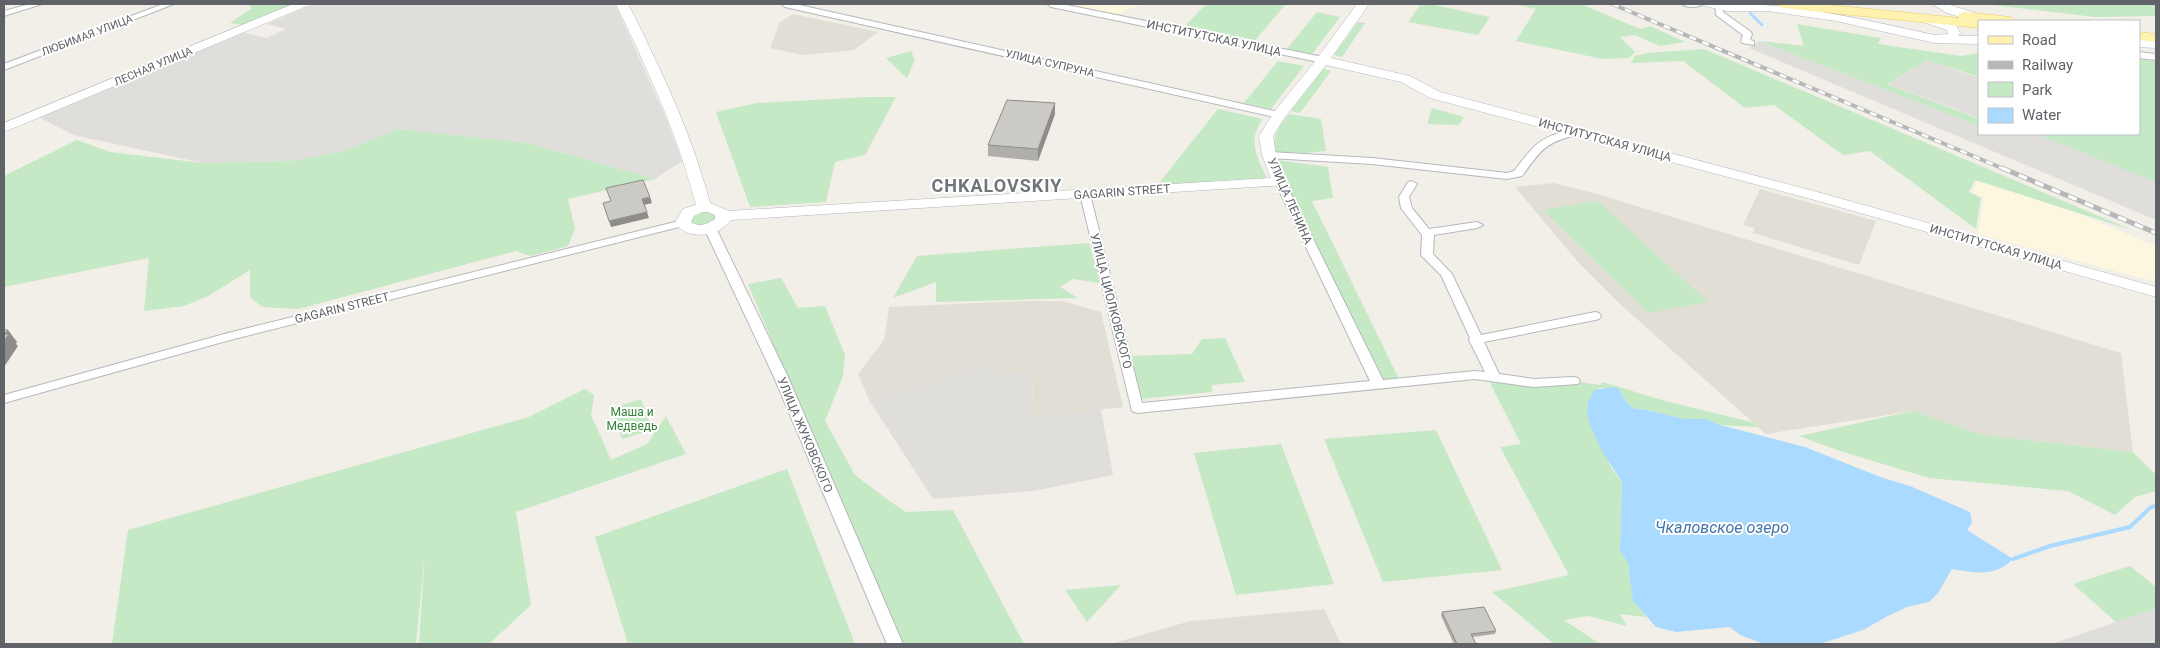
<svg xmlns="http://www.w3.org/2000/svg" width="2160" height="648" font-family="Roboto,sans-serif">
<rect width="100%" height="100%" fill="#f1efe8"/>
<path fill="#fef7e0" d="M1066,4H1141L1117,15Z
M1980,173L2156,246V282L1978,234L1984,198L1972,192Z"/>
<path fill="#e0deda" d="M314,4H615L666,118L682,161L655,179L528,143L398,129L341,152L290,161L203,163L73,135L39,117L240,32L267,38L286,29L267,24Z
M1759,41L1979,126V134H2036L2156,181V220L1749,48Z
M1928,60L1979,78V118L1888,84Z
M982,366L992,369L994,376L1032,369L1033,417L1101,409L1113,475L1033,491L933,499L869,400Z
M2156,609V644H2052L2116,622Z"/>
<path fill="#e1ded6" d="M793,14L845,25L878,32L854,50L803,55L770,48L780,22Z
M1554,183L1590,192L2121,353L2133,452L1983,435L1913,411L1766,434L1620,304L1578,262L1515,187Z
M1760,189L1876,221L1859,265L1753,233L1755,228L1743,225Z
M1022,301H1062L1101,312L1123,407L1033,417L1032,369L994,376L992,369L982,366L869,400L858,374L884,340L889,307Z
M1324,609L1341,644H1111L1190,621Z"/>
<path fill="#c5e8c5" d="M247,4H297L247,25L230,23L252,8Z
M1206,4H1286L1252,44L1182,29Z
M1421,4H1430L1490,17L1478,35L1408,22Z
M1513,4H1581L1640,29L1650,26L1685,42L1660,46L1635,35L1620,37L1635,52L1629,58L1603,59L1516,41L1536,9Z
M1984,4H2156V16L2095,17Z
M1317,12L1340,17L1312,54L1287,49Z
M1358,22L1365,23L1342,57L1334,55Z
M1797,24L1881,38L1878,44L1961,56L1979,53V77L1928,60L1887,84L1974,117L1979,119V126L1759,41L1804,46Z
M1704,49L2132,230L1975,180L1969,192L1981,198L1976,229L1870,151L1843,155L1774,105L1745,108L1683,61L1631,63L1635,56L1648,53Z
M911,51L915,60L907,78L886,58Z
M2139,59L2156,61V182L2036,134H2139Z
M1278,61L1304,66L1271,109L1244,103Z
M1323,69L1331,71L1300,113L1291,111Z
M870,97H896L865,155L835,162L826,202L750,207L716,112L757,103Z
M1432,108L1464,117L1459,125L1427,124Z
M1218,109L1263,119C1246,142 1258,158 1268,181L1156,187Z
M1289,114L1321,119L1326,151L1305,153L1275,152C1273,133 1277,129 1289,114Z
M398,129L528,143L655,179L568,199L575,229L568,246L530,256L516,251L298,309L262,307L250,297V270L208,296L184,306L144,311L149,258L4,287V176L77,140L110,152L203,163L290,161L341,152Z
M1277,160L1328,167L1333,198L1312,201L1399,379L1382,380L1284,182Z
M1598,201L1708,302L1648,313L1543,210Z
M713,211L717,218L704,226L691,225L689,218L699,212Z
M1089,243L1100,283L1073,279L1060,287L1078,298L936,302V282L893,298L917,256Z
M781,278L798,308L825,306L845,355L843,376L825,421L855,475L888,500L906,512L953,510L1024,644H899L748,284Z
M1225,338L1245,382L1212,385V392L1141,399L1130,356L1192,354L1202,339Z
M1517,380L1573,381L1600,385L1603,382L1665,401L1755,423L1757,427L1720,425L1706,419H1684L1643,409C1629,411 1625,399 1618,388H1599L1588,403L1591,428L1612,469L1622,482L1620,551L1628,563L1633,600L1646,617L1620,614L1627,626L1588,616L1564,620L1600,644H1554L1492,592L1569,575L1500,447L1521,444L1490,383Z
M585,389L594,395L591,415L611,460L647,444L666,416L686,454L516,512L531,605L489,644L419,643L425,552L416,644H112L128,530L529,417Z
M641,399L652,430L622,439L612,408Z
M1913,411L1983,435L2133,452L2156,475V491L2135,497L2115,515L2068,491L1929,478L1840,451L1799,436Z
M1436,430L1502,570L1383,582L1324,439Z
M1281,444L1334,584L1236,595L1194,453Z
M787,469L855,644H628L595,537Z
M2130,566L2156,587V609L2116,622L2073,584Z
M1121,585L1087,622L1065,590Z"/>
<path fill="#aadaff" d="M1611,387L1618,388C1625,399 1629,411 1643,409L1684,419H1706L1720,425L1805,447L1883,478L1910,486L1970,512L1972,523L1967,530L2013,559C1996,577 1974,573 1952,569L1938,593L1929,602L1907,607L1886,617L1863,630L1820,644H1764L1740,635L1730,627L1676,632L1656,627L1633,601L1628,563L1620,551L1622,482L1603,453L1591,428L1587,414L1588,403L1594,390Z"/>
<g fill="none" stroke-linecap="round" stroke-linejoin="round">
<path stroke="#aadaff" stroke-width="2.5" d="M1750,13L1762,25"/>
<path stroke="#aadaff" stroke-width="4" d="M2013,559L2050,546L2130,527L2151,507L2156,506"/>
<g stroke="#b5b8bc" stroke-width="2">
<path id="street" d="M30,4H42L4,16V11Z
M163,4H174L4,70V64Z
M781,4H795L1279,112L1284,115L1279,118L785,7Z
M1047,4H1062L1323,57L1328,60L1323,63L1051,7Z
M1682,4H1703C1699,8 1686,8 1682,4Z
M1715,4H1721L1723,12L1751,32L1752,34L1750,40L1754,41V45L1742,43L1741,41L1743,35L1716,15Z
M2139,52L2156,54V60L2139,58Z
M1575,129L1579,130V134C1544,143 1542,149 1522,176L1507,179L1372,164L1269,158L1264,155L1269,152L1372,158L1507,173L1514,171C1536,143 1539,137 1575,129Z
M1280,179L1285,182L1383,380L1475,371L1485,372L1469,340L1470,338L1441,275L1421,255L1422,235L1401,208L1399,197L1408,182L1412,181L1417,184L1409,197L1412,208L1429,229L1477,222L1483,225L1477,228L1434,235L1433,254L1452,274L1481,335L1595,312L1599,313L1601,316L1599,319L1595,320L1484,342L1499,374L1534,379L1573,377L1578,378L1580,381L1578,384L1534,387L1475,379L1137,413L1132,411L1080,194L1085,191L1090,194L1142,403L1370,381L1275,182Z
M683,220L687,221L689,223L687,225L230,340L4,403V395L228,333Z
M710,225L716,228L788,377L903,644H887L774,377L704,228Z"/>
</g>
<g stroke="#b6babf" stroke-width="1">
<path id="secondary" d="M293,4H309L307,6L4,132V123Z
M616,4H628C660,67 692,134 710,203L729,211L1271,178L1262,155L1259,136L1274,112L1313,64L1357,4H1369L1331,58L1410,76L1440,92L1821,193L2156,287V297L1811,199L1430,98L1401,82L1326,65L1285,117L1273,136L1276,155L1287,182L1285,185L731,220C719,237 687,241 675,223L683,209L696,205C678,135 647,68 616,4ZM702,212H708L715,215V219C708,224 699,228 691,222L694,216Z
M1703,4C1782,0 1858,18 1934,35L1948,34L1947,30L1920,21L1918,18L1924,14L1956,25L1960,33L1959,36H1979V44L1935,43L1836,21L1768,11H1727L1705,6Z
M1932,4H1947L1982,15L1984,18L1978,22L1974,21L1947,13Z
M2139,39L2156,40V48L2139,47Z"/>
</g>
<g stroke="#f2c960" stroke-width="1">
<path id="primary" d="M1776,4H1820L1959,18L1958,16L1960,13L1965,12L2010,17L2017,21H1979V28L1783,8Z
M2139,32L2156,34V42L2139,40Z"/>
</g>
<use href="#street" fill="#fff" fill-rule="evenodd"/>
<use href="#secondary" fill="#fff" fill-rule="evenodd"/>
<use href="#primary" fill="#fff2af" fill-rule="evenodd"/>
<g stroke="#b6b7b8" stroke-width="4">
<path id="rail-far1" d="M1612,4L2004,169"/>
</g>
<g stroke="#b6b7b8" stroke-width="5">
<path id="rail" d="M2002,168L2156,233"/>
</g>
<use href="#rail-far1" stroke="#fff" stroke-width="2.5" stroke-dasharray="7" stroke-linecap="butt"/>
<use href="#rail" stroke="#fff" stroke-width="3" stroke-dasharray="9" stroke-linecap="butt"/>
</g>
<path fill="#afaea9" d="M1055,103V114L1038,161L988,156V145Z
M1442,612L1496,631L1495,634L1473,637L1476,644H1454L1441,616Z"/>
<path fill="#8f8d8a" d="M1055,103V114L1038,161V149Z
M650,197L652,203L644,205L642,199Z
M647,212L649,218L611,227L609,221Z
M8,330L17,342L16,344L18,346L4,367V341L5,334Z"/>
<path fill="#cccac5" stroke="#8f8d8a" d="M1007,100L1055,103L1038,149L988,145Z
M643,180L650,197L642,199L647,212L609,221L603,203L611,201L606,188Z
M4,330H8L5,334H9L4,341Z
M1484,607L1496,631L1471,634L1476,644H1457L1442,612Z"/>
<g text-anchor="middle" stroke-width="4" stroke-linejoin="round" paint-order="stroke">
<g font-size="11" fill="#5f6368" stroke="#fff">
<text transform="translate(87 35) rotate(-21)" y="4">ЛЮБИМАЯ УЛИЦА</text>
<text transform="translate(1050 63) rotate(13)" y="4">УЛИЦА СУПРУНА</text>
<text transform="translate(153 66) rotate(-23)" y="4">ЛЕСНАЯ УЛИЦА</text>
</g>
<g font-size="12" fill="#5f6368" stroke="#fff">
<text transform="translate(1214 38) rotate(12)" y="4">ИНСТИТУТСКАЯ УЛИЦА</text>
<text transform="translate(1605 140) rotate(15)" y="4">ИНСТИТУТСКАЯ УЛИЦА</text>
<text transform="translate(1122 192) rotate(-4)" y="4">GAGARIN STREET</text>
<text transform="translate(1290 201) rotate(66)" y="4">УЛИЦА ЛЕНИНА</text>
<text transform="translate(1996 247) rotate(16)" y="4">ИНСТИТУТСКАЯ УЛИЦА</text>
<text transform="translate(1111 301) rotate(76)" y="4">УЛИЦА ЦИОЛКОВСКОГО</text>
<text transform="translate(342 308) rotate(-14)" y="4">GAGARIN STREET</text>
<text transform="translate(805 435) rotate(67)" y="4">УЛИЦА ЖУКОВСКОГО</text>
</g>
<g font-size="12" fill="#348238" stroke="#fff">
<text x="632" y="416">Маша и<tspan x="632" dy="14">Медведь</tspan></text>
</g>
<g font-size="16" font-style="italic" fill="#4174aa" stroke="#fff">
<text x="1722" y="533">Чкаловское озеро</text>
</g>
<g font-size="18" font-weight="bold" letter-spacing="1" fill="#70757a" stroke="#fff">
<text x="997" y="192">CHKALOVSKIY</text>
</g>
</g>
<rect width="2160" height="648" fill="none" stroke="#5f6368" stroke-width="10"/>
<rect x="1978" y="20" width="162" height="115" fill="#ffffff" stroke="#bfc1c3"/>
<rect x="1988" y="36" width="25" height="8" fill="#fff2af" stroke="#bfc1c3"/>
<text x="2022" y="45" font-size="15" fill="#5f6368">Road</text>
<rect x="1988" y="61" width="25" height="8" fill="#b6b7b8" stroke="#bfc1c3"/>
<text x="2022" y="70" font-size="15" fill="#5f6368">Railway</text>
<rect x="1988" y="82" width="25" height="15" fill="#c5e8c5" stroke="#bfc1c3"/>
<text x="2022" y="95" font-size="15" fill="#5f6368">Park</text>
<rect x="1988" y="108" width="25" height="15" fill="#aadaff" stroke="#bfc1c3"/>
<text x="2022" y="120" font-size="15" fill="#5f6368">Water</text>
</svg>
